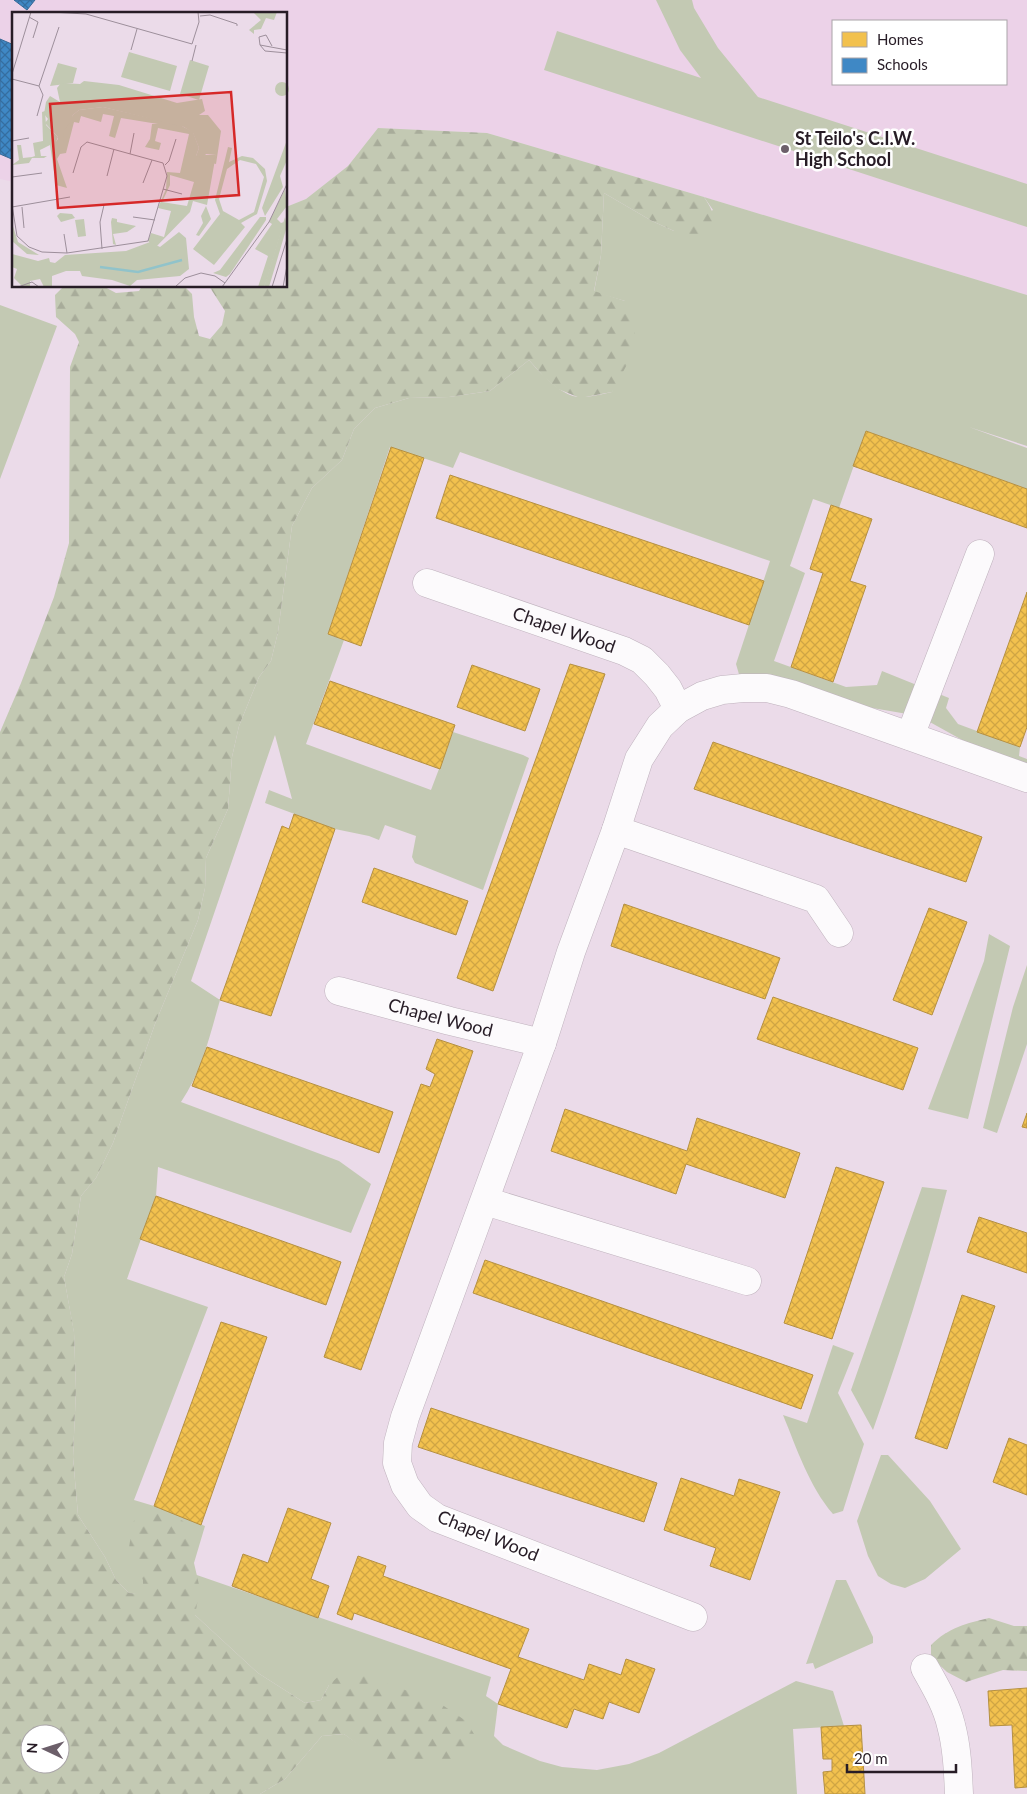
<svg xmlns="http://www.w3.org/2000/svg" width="1027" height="1794" font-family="Lato,sans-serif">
<defs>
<pattern id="forest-firs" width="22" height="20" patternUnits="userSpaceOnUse" patternTransform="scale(1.25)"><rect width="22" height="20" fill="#c3c9b3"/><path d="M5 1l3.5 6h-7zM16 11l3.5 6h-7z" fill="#a8ac9a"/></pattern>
<pattern id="homes-cross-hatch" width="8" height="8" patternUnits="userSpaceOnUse" patternTransform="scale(1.25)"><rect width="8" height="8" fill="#f2c14e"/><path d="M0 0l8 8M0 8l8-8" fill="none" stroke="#d0a544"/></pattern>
<pattern id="schools-cross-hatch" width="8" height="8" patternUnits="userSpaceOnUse" patternTransform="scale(1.25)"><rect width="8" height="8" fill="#3f88c5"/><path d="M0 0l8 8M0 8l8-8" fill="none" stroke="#356ea0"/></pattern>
</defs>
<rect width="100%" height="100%" fill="#ebdbe9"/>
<path fill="#ecd2e8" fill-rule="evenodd" d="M0,0H1027V295L704,197L487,133L378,128L348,166L306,199L286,207V14H14V182L0,179ZM833,21H1006V84H833Z"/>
<path fill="#c3c9b3" d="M656,0H692L694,8L718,48L758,97L1027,184V227L544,70L557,31L701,78L680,50Z
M604,193L652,221L674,231L713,210L704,197L1027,295V446L969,427L1027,448V489L866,431L839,508L813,499L790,566L805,573L774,661L846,687L877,685L882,671L949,698L946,708L958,724L1020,747L1019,756L1027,759V776L919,716L791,694L743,688L736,664L770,561L460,452L453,468L390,447L328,634L344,640L306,744L431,790L453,732L523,755L529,758L483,890L415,863L412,857L416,836L385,825L379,840L369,836L335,829L265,803L269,790L292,799L275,735L191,981L220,1000C210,1035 202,1071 181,1102L339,1161L371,1184L351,1233L158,1167L156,1196L127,1279L208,1307L134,1500L154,1506L205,1526L191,1573L491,1677L486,1696L498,1704L494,1736L503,1745L540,1761L562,1767L597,1770L629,1764L659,1753L796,1681L833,1691L844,1726L793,1729L797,1794H260L285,1779L322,1736L344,1734L361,1746L329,1685L321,1700L305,1703L258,1673L195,1615L143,1589V1595L129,1593L116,1580L105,1557L78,1515L73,1457L76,1390L74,1333L64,1277L72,1254L81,1196L96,1178L113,1143L155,1024L198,920L205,888L206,858L228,809L232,757L239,726L259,677L271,661L278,632L292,526L312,488L342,460L354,429L375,408L409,398L449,397L490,391L529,360C540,373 563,398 581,397C591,397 602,394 612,392L625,301L594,292L601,255Z
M0,305L57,326L0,479Z
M989,934L1010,946L968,1119L928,1109L984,961Z
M1027,965V1044L997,1133L983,1128L1013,1007Z
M922,1187L947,1190C926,1271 901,1351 873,1430L851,1390Z
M833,1345L854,1353L838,1393L864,1444L843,1511L833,1514C809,1486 797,1449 783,1415L807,1423Z
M881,1455H888L930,1501L961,1549L925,1579L905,1588L891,1584L878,1576L868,1556L857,1521Z
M836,1580H846L873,1637V1643L815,1669L813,1663L806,1664Z"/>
<path fill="url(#forest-firs)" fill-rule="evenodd" d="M378,128L487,133L704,197C715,214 717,219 703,235L689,237L674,231L652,221L604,193L601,255L594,291L625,301L636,325L630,359L612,392L580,398L558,389L544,377L529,360L490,391L449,397L409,398L375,408L354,429L342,460L312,488L292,526L278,632L271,661L259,677L239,726L232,757L228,809L206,858L205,888L198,920L155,1024L113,1143L96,1178L81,1196L72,1254L64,1277L74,1332L76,1390L73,1457L78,1515L105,1557L116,1580L129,1593L143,1594V1580L128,1554L133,1522L143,1511L154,1509L183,1521L194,1538V1563L200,1589L195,1615L258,1673L305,1703L321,1700L329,1685L342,1673L358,1674L435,1700L466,1721L474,1734L472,1749L458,1763L378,1760L344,1734L322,1736L285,1779L260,1794H0V732L21,683L54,597L69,543L70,367L79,342L75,334L56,317L55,295L64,286H103L116,293L139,291L142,286H184L192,294L194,317L199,336L210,339L222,325L225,311L209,286H286V207L306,199L348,166ZM30,1734H60V1764H30Z
M989,1618L1014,1626H1027V1671L1003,1670L966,1682L947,1672L931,1657V1645C948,1628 967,1623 989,1618Z"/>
<path fill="url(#homes-cross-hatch)" stroke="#b59042" d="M866,431L1027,489V528L853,466Z
M391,447L424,458L361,646L328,634Z
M450,475L764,581L749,625L436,518Z
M831,505L872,519L850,581L866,586L833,682L791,667L823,573L810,569Z
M1027,592V727L1020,747L977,732Z
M570,664L605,674L493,991L457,978Z
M472,665L540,689L525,731L457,707Z
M330,681L455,725L440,769L314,724Z
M713,742L982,837L966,882L694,789Z
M294,814L335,829L271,1016L220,1000L282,826L289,829Z
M374,868L468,901L456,935L362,902Z
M624,904L780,958L765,999L611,946Z
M929,908L967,922L932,1015L893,1000Z
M773,997L918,1048L903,1090L757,1039Z
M437,1039L473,1051L361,1370L324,1357L421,1084L430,1087L435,1074L426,1069Z
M207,1047L393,1112L379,1153L192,1086Z
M565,1109L687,1151L697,1118L800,1153L785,1198L686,1164L676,1194L551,1151Z
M1027,1113V1128L1022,1127Z
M836,1167L884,1182L832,1339L784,1323Z
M156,1196L341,1262L326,1305L140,1239Z
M979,1217L1027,1233V1273L967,1252Z
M485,1260L813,1375L801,1409L473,1293Z
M962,1295L995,1306L947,1449L915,1438Z
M221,1322L267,1337L201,1525L154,1506Z
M431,1408L657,1483L644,1522L418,1447Z
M1009,1438L1027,1445V1495L993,1482Z
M681,1478L734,1496L739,1479L780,1492L750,1580L710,1566L716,1548L664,1530Z
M288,1508L331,1523L311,1579L329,1586L318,1618L232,1586L243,1554L268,1563Z
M358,1556L386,1566L383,1576L529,1629L518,1657L584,1680L589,1664L621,1675L626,1659L655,1669L639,1713L609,1702L603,1719L574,1709L567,1728L498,1704L511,1669L354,1613L352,1620L337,1614Z
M1027,1688V1787L1015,1788L1012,1725L990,1726L988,1691Z
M861,1725L865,1794H825L823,1772L832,1771V1759H823L821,1727Z"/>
<path fill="url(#schools-cross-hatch)" stroke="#386895" d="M14,0H35L27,10Z
M0,39L14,45V160L0,154Z"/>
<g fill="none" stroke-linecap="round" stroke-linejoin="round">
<g stroke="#bfb2bd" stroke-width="29">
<g id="minor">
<path id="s1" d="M427,583L624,651L642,660L657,675L668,689L678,709"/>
<path d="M910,736L980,554"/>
<path d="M616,830L816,899L839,933"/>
<path id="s2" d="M339,991L450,1021L542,1043"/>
<path d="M485,1201L747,1281"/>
<path d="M693,1617L437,1518L420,1506L405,1485L397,1463L398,1443L405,1417L542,1043L571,952L616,830L639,759L660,726L678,709L702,696L722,690L743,688H767L791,694L1027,778"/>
<path d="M925,1668C935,1686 946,1704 951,1725C957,1747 958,1771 959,1794"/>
</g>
</g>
<use href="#minor" stroke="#fcfafc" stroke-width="28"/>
</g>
<circle fill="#6c5f6a" stroke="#fff" stroke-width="2" cx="785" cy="149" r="5"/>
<g text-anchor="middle" stroke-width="5" stroke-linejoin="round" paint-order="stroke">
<g font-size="18" font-weight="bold" fill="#271c26" stroke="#fff" text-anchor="start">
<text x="795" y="145">St Teilo's C.I.W.<tspan x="795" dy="21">High School</tspan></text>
</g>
<g font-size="18" fill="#271c26" stroke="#fff">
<text dy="6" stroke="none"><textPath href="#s1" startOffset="145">Chapel Wood</textPath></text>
<text dy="6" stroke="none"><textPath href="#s2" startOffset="105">Chapel Wood</textPath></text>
<text transform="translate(488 1536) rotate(22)" y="6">Chapel Wood</text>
</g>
</g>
<g transform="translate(12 12)">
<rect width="275" height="275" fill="#ebdbe9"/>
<path d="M117,40L165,54L158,79L109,65ZM178,48L197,54L187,88L168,82ZM46,51L65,56L61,71L38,74ZM263 77a7 7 0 1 1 14 0a7 7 0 1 1-14 0ZM91,95L168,113L181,120L187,136L184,144L204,142L195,193L181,189L178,200L143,236L136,229L139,221L152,225L159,199L146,196L154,177L155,160L168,161L177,122L146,116L143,129L149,131L147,138L133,135L138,127L140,112H146L109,106L103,126L97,124L102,104L91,102L89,110L69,104L67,111L62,110L54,141L48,142L45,147L55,176L44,173L38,133L28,138L29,144H35L32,146H20L17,151L0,153L7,148L5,133H9L11,146L20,145L23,144L21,131L31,129L30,100L33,99L34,113L46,125L44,130L61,103L67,98ZM158,163L182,170L175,194L150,190L158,173ZM216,135L220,136L217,150L230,144L241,146L253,157L255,169L245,202L229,211L233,215L202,253L181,237L208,202L203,188ZM228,148L244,152L252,165L242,200L227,208L211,199L207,187L215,157ZM273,177L275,194L265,207L269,211L272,210L254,270L252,275H246L256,244L243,237L260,212L257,210ZM100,206L105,207V210L124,214L115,220L101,222L104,233L101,232L99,210ZM72,207L74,224L66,225L63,208ZM0,211L6,230L27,243L15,242L0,229Z" fill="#c3c9b3" fill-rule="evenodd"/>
<path d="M241,0H265L262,8L254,6L249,17L242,18V22L237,18L249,8ZM72,69L107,73L165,91L190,87L193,99L187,103H196L209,119L204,152L200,151L204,142H194L191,146L184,144L187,136L181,121L172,115L91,95L67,98L61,103L60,105H68L67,109L58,111L52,118L51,136L46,140V125L33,111L36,107L32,102L34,90L38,84L48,90L45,76L49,71L68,72ZM275,128V148L268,164L271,175L253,204L250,196ZM194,194L199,207L187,224L184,223L191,211L189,204ZM48,201L60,202L63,206L49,210L45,204ZM248,205H254V208L218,262L214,265L201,261L208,258ZM273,205L275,214L271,228L257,275H252ZM167,220L174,226L177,257L168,264L125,268L118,274L100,268L70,264L68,259H54L40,264V275H32L28,267L18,269V275H11L2,266L5,257L0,255V242L26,249L37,246L38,250L43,251L53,243L114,239L138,230L148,235Z" fill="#c3c9b3"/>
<path fill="none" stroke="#91c3ca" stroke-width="2.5" d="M88,255L126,260L170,248"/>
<path fill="none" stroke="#9d8f9b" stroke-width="1" d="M39,0L74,2L180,32L187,10L186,0M188,4L198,3L225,12V14M17,5L26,10L21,26M248,33L253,39L275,41M260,34L254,23L247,25L248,33L275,38M119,38L125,17M180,49L184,33M0,62L19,0M0,67L27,74M27,74L47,15M25,104L31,83L27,74M0,129L17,126M118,142L122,121M153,153L157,149L164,127M95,164L102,137M0,165L30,161M131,171L140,148M151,177L170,182M0,193L5,224L17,235L30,240L55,241L136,229L155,164L151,151L75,130L69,135L61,161M0,195L58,185M10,195L12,216M121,205L143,208M52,222L55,241M90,237L88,210L92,193M6,275L20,270L27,275M163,275L173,266L189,261L203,264L213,271M210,275L257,210L275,172M260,275L275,227M271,275L275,254"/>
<path fill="#d62828" fill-opacity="0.15" stroke="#d62828" stroke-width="2.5" d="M219,80L227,183L46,196L38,92Z"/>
<rect width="275" height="275" fill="none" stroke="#271c26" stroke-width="2.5"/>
</g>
<rect x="832" y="20" width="175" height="65" fill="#ffffff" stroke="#a9a4a8"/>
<rect x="842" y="32" width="25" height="15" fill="#f2c14e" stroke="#a9a4a8"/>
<text x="877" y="45" font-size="15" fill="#271c26">Homes</text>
<rect x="842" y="58" width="25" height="15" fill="#3f88c5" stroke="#a9a4a8"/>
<text x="877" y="70" font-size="15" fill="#271c26">Schools</text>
<g transform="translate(45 1749) rotate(274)"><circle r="24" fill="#ffffff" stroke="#a9a4a8"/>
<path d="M0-4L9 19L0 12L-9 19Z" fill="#6c5f6a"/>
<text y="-8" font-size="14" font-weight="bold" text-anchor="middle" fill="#271c26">N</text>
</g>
<path d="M847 1764v8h109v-8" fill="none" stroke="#271c26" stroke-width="2.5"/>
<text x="854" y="1764" font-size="15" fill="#271c26" stroke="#ffffff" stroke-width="4" paint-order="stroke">20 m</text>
</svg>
